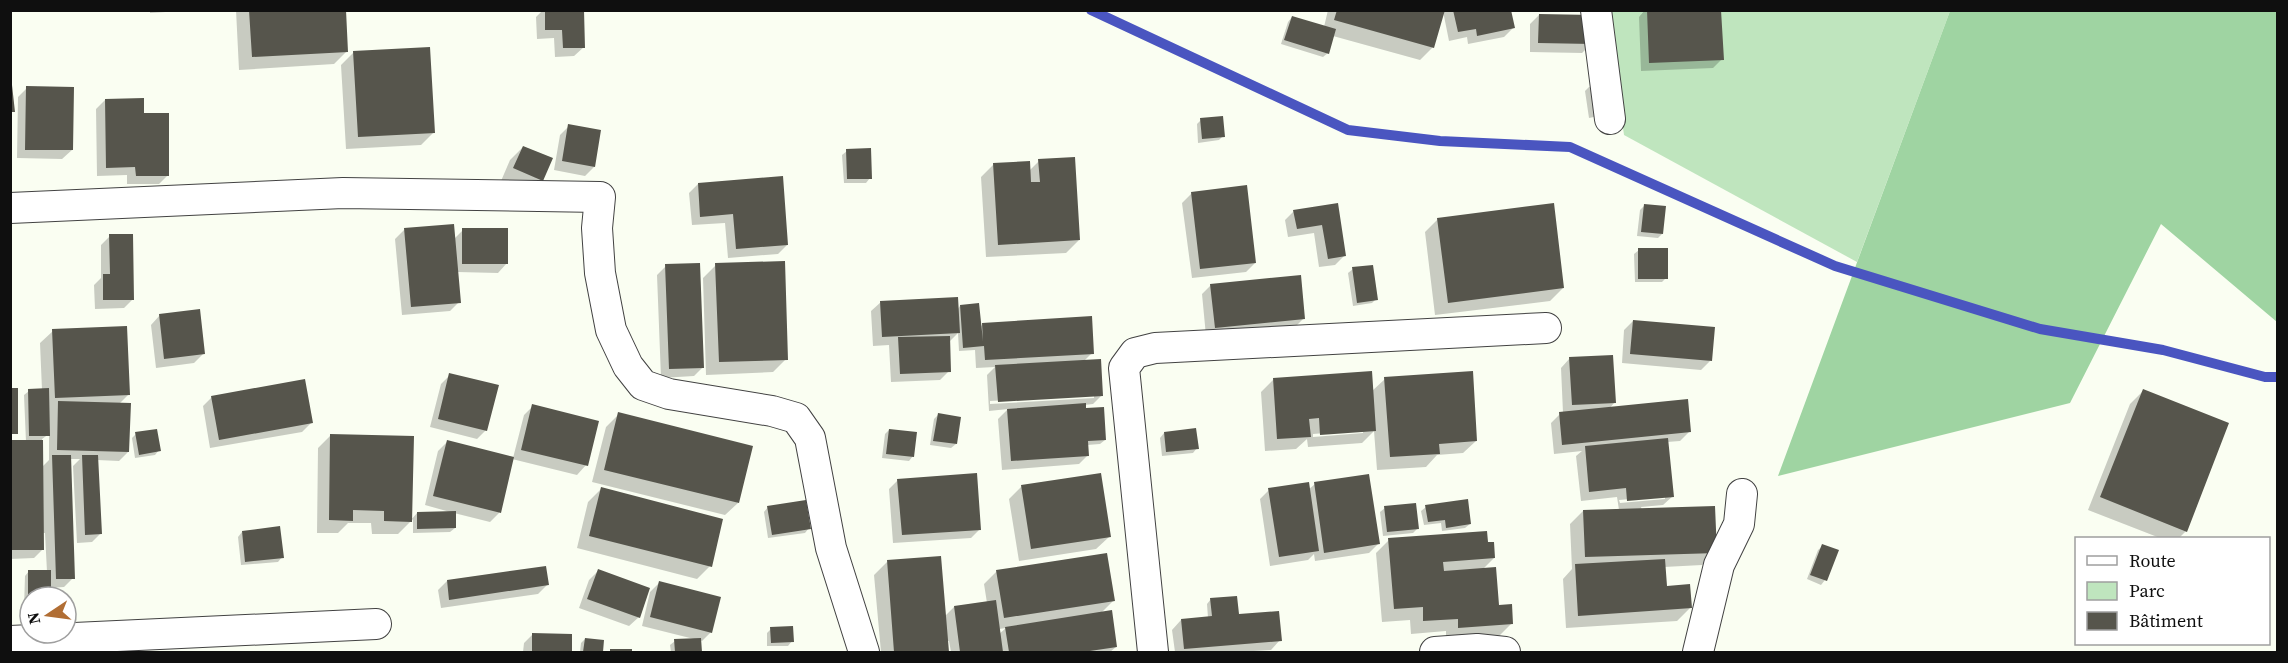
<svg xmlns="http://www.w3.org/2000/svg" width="2288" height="663" font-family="'Source Serif 4',serif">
<rect width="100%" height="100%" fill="#fafef2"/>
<path fill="#bfe5be" d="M1607,11H1950L1857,262L1624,135Z"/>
<path fill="#9fd4a2" d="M1950,11H2277V322L2161,224L2070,403L1778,476Z"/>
<path fill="#0003" fill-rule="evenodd" d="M150,10H197L150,13Z
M236,10H345L347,51L334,64L239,70Z
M543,10H582L584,47L574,56L555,57L554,38L537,39L536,17Z
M1328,10H1510L1513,28L1504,37L1468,44L1467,37L1449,41L1443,11L1433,47L1420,60L1333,36L1328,53L1323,57L1281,44L1288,22L1292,17L1324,27Z
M1645,10H1720L1722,59L1713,68L1641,71L1639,17Z
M1539,15L1591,44L1582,53L1530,52V24Z
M354,52L434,132L421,145L346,149L341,65Z
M1600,85L1599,116L1589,118L1585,91L1589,87Z
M27,88L72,150L62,159L17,158L18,97Z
M105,100L168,175L159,184H127V175L97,176L96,109Z
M1201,120L1223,136L1219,140L1198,143L1197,124Z
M569,126L594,167L585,176L554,170L560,135Z
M523,147L542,180L529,193L501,181L510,160Z
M847,151L870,178L866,183H844L842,155Z
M1039,161L1079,240L1066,253L986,257L981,177L994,164L1029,171Z
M698,184L787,245L778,254L728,258L725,223L692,225L689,193Z
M1192,193L1255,263L1246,272L1192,278L1182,203Z
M1336,205L1344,256L1335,265L1319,267L1314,233L1288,237L1285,220L1294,211Z
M1644,206L1662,234L1658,238L1637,236L1640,210Z
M1438,219L1563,288L1550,301L1435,315L1425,232Z
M404,230L454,239L463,230L507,263L498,273L457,272L459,302L450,311L402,315L395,239Z
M110,236L133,299L124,308L95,309L94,285L101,278V245Z
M1639,250L1666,278L1662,282H1635L1634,254Z
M716,265L786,359L773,372L706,375L703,278Z
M666,266L703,367L694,376L661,378L657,275Z
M1353,269L1376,299L1372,303L1353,306L1348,273Z
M1211,285L1304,318L1295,327L1206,336L1202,294Z
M881,302L957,310L960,306L980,327L983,324L1092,353L1084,361L1102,395L1093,404L1084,405L1085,410L1105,440L1100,444L1087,445L1088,455L1079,464L1002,470L998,419L1008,409L989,411L987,375L995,367L976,368L975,350L959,351L958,333L949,342V371L940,380L891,382L889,345L873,346L871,311ZM1094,395V398L990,404V401Z
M160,315L203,354L194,363L156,368L151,325Z
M1633,321L1710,361L1701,370L1622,363L1624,330Z
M53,331L129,394L119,404L128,452L119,461L97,460L101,533L92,542L77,543L73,466L80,459H70L73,578L64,587L49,588V597H30V608H24L25,576L29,571L47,572L45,533H43V549L34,558L10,559V442H26L24,395L29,391L42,390L40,343ZM49,434V460L42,467V439Z
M1570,358L1614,403L1609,409L1689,432L1680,441L1667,442L1673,496L1663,505L1641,507L1642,510L1715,553L1702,565L1664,567L1666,587L1690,608L1677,621L1566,628L1563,579L1572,569L1570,524L1583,511L1619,510L1617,497L1581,501L1576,456L1582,451L1554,454L1551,423L1560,414L1563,413L1561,368ZM1665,496V499L1620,503L1619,500Z
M450,375L486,430L477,439L430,427L441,384Z
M1274,379L1372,391L1385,379L1476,441L1463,453L1437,455L1426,467L1377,470L1374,431L1362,443L1308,447L1307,439L1296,449L1265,451L1261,392ZM1363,430V433L1313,437V434Z
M2143,391L2186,531L2179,538H2160L2088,510L2130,404Z
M212,397L311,423L302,432L210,448L203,406Z
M533,406L586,465L577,475L512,459L499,513L490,522L454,513L455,528L450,532L413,533V519L398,534H372L371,523H348L338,533H317L318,448L331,435L411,520L417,513L450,512L425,505L438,451L447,442L513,458L524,415Z
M619,414L738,503L725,515L592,482L606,427Z
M938,415L956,444L951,448L930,445L934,419Z
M889,430L913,456L909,461L882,458L885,434Z
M1164,433L1197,448L1193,453L1162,456L1160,438Z
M136,434L159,450L155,455L135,458L132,438Z
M898,480L980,529L971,538L893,543L889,489Z
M1315,484L1378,544L1369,553L1315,561L1314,554L1308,560L1270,566L1260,499L1269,490H1308Z
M1022,486L1109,537L1096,549L1019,561L1009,499Z
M601,489L710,566L697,579L577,548L588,502Z
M768,507L809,528L805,533L768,538L764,512Z
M1426,507L1470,524L1465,528L1442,531L1441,523L1424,525L1421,511Z
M1385,508L1418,528L1413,533L1383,536L1380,512Z
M242,532L282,557L278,562L241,565L238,537Z
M1389,540L1486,544L1494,558L1482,570L1498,607L1512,623L1499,636L1446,640V631L1411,634L1410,620L1382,622L1376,553Z
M1823,546L1825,580L1821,585L1807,579L1818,550Z
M887,562L944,617L954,607L987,603L984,584L997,571L1113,601L1100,614L1116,647L1110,652H951L949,641H946L947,652H881L874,575ZM1006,628L999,634V629Z
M598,571L639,617L629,626L579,608L589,580Z
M447,581L547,585L538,594L441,608L438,590Z
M659,583L711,632L702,641L700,640V652H671L670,645L675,641L694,639L642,626L650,592Z
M1211,599L1238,616L1280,640L1271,650L1237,652H1175L1172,630L1181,620L1208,618L1207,604Z
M771,629L792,641L788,646H767V633Z
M533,634L571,636L570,652H523L524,643Z
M585,639L602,641L601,652H580L581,643Z"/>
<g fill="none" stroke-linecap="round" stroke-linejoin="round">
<path stroke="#4a55c0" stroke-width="10" d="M1091,10L1348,130L1440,141L1570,147L1835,266L2040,329L2163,350L2265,377H2278"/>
</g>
<path fill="#56554c" d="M249,10H346L348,52L252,57Z
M545,10H584L585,48H563L562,30H545Z
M1337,10H1445L1434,48L1334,20Z
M1453,10H1511L1515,28L1477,36L1476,29L1458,32Z
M1647,10H1721L1724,60L1649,63Z
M1539,14L1593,15L1592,44L1538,43Z
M1292,16L1336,29L1329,54L1284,40Z
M430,47L435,133L358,137L353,51Z
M12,85L15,112H10V86Z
M26,86L74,87L73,150H25Z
M144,98V113H169V176H136L135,167L106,168L105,99Z
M1223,116L1225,137L1202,139L1200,118Z
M568,124L601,130L595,167L562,161Z
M523,146L553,158L543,181L513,168Z
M871,148L872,179H847L846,149Z
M1075,157L1080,240L998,245L993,163L1030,161L1031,182H1040L1038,159Z
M783,176L788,245L736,249L733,214L700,217L698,183Z
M1247,185L1256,263L1200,269L1191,192Z
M1338,203L1346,256L1328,259L1322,225L1297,229L1293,210Z
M1554,203L1564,288L1448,303L1437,218Z
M1644,204L1666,206L1663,234L1641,232Z
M454,224L461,303L411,307L404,228Z
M462,228H508V264H462Z
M109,234H133L134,300H103V274H110Z
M1638,248H1668V279H1638Z
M785,261L788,360L719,362L715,263Z
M700,263L704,368L669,369L665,264Z
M1373,265L1378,300L1357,303L1352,267Z
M1301,275L1305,319L1215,328L1210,284Z
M958,297L960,333L882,337L880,301Z
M979,303L983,341L982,323L1092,316L1094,354L985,360L984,346L963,348L960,305Z
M200,309L205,354L164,359L159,314Z
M1633,320L1715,327L1712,361L1630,354Z
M127,326L130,395L55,398L52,329Z
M950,336L951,372L900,374L898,337Z
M1613,355L1616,403L1572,405L1569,357Z
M1101,359L1103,396L998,402L995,365Z
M1372,371L1376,431L1320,435L1319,418L1309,419L1311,437L1277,439L1273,378Z
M1473,371L1477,441L1439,444L1440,454L1390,457L1384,377Z
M449,373L499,385L487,431L438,419Z
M305,379L313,423L219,440L211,396Z
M10,388H18V434H10Z
M49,388L50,436H29L28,389Z
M2143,389L2229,423L2187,532L2100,497Z
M1688,399L1691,432L1562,445L1559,412Z
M58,401L131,403L129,452L57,450Z
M1086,403V408L1104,407L1106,440L1088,441L1089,456L1011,461L1007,409Z
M532,404L599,421L588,466L521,450Z
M618,412L753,446L739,503L604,470Z
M938,413L961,417L957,444L933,441Z
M1196,428L1199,449L1166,452L1164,432Z
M157,429L161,451L139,455L135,432Z
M889,429L917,432L914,457L886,454Z
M330,434L414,436L412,522L384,521V511L353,510V521L329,520Z
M1668,438L1674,497L1627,501L1626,488L1589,492L1585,446Z
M10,440H43L44,550H10Z
M447,440L514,457L501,513L433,496Z
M52,455H71L75,579H56Z
M82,455H98L102,534L85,535Z
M977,473L981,530L902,535L897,479Z
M1101,473L1111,537L1031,549L1021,485Z
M1369,474L1380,544L1324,553L1314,482Z
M1309,482L1319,551L1279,557L1268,488Z
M601,487L723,519L712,567L589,536Z
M1468,499L1471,524L1446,528L1445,520L1428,522L1425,505Z
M806,500L811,529L772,535L767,506Z
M1416,503L1419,529L1387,532L1384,506Z
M1715,506L1717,553L1585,557L1583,510Z
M456,511V528L417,529V512Z
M280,526L284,558L245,562L242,531Z
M1487,531L1488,542H1494L1495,558L1443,562L1444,571L1496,567L1499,605L1512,604L1513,624L1458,628V619L1423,621V607L1394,609L1388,538Z
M1822,544L1839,550L1827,581L1810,575Z
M1107,553L1115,601L1004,618L996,570Z
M941,556L949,652H894L887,560Z
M1665,559L1667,586L1690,584L1692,608L1578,616L1575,564Z
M546,566L549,585L449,600L447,580Z
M598,569L650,588L640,618L587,599Z
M28,570H51V597H28Z
M659,581L721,597L712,633L650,617Z
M1237,596L1239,614L1279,611L1282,641L1184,649L1181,619L1212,616L1210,598Z
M996,600L1003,652H960L954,606Z
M1112,610L1117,647L1083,652H1009L1005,627Z
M793,626L794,642L771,643L770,627Z
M532,633L572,634V652H532Z
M585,638L604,640L603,652H583Z
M701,638L702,652H675L674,639Z
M610,649H632V652H610Z"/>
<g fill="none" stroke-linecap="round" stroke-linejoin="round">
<g stroke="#424242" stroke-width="32">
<path id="street" d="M1596,10L1610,119
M10,208L343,193L600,197L597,228L600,273L611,330L628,366L643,385L669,394L772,411L796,418L810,438L831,548L864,652
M10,641L376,624
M1153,652L1124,368L1135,353L1155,348L1546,328
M1435,652L1477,649L1505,652
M1698,652L1719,565L1739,524L1742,494"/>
</g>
<use href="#street" stroke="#fff" stroke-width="30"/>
</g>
<rect width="2288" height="663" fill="none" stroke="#0f0f0f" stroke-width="24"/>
<rect x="2075" y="537" width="195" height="108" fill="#ffffff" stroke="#9f9f9f" stroke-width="1.5"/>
<rect x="2087" y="556" width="30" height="9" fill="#ffffff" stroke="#9f9f9f" stroke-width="1.5"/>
<text x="2129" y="567" font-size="18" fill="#0f0f0f">Route</text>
<rect x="2087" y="582" width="30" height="18" fill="#bfe5be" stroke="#9f9f9f" stroke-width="1.5"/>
<text x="2129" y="597" font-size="18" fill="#0f0f0f">Parc</text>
<rect x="2087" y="612" width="30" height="18" fill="#56554c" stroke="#9f9f9f" stroke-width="1.5"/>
<text x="2129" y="627" font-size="18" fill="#0f0f0f">Bâtiment</text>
<g transform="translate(48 615) rotate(257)"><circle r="28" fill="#ffffff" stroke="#9f9f9f" stroke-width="1.5"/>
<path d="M0-4.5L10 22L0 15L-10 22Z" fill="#b16e34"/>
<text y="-9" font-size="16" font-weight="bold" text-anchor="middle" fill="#0f0f0f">N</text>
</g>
</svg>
